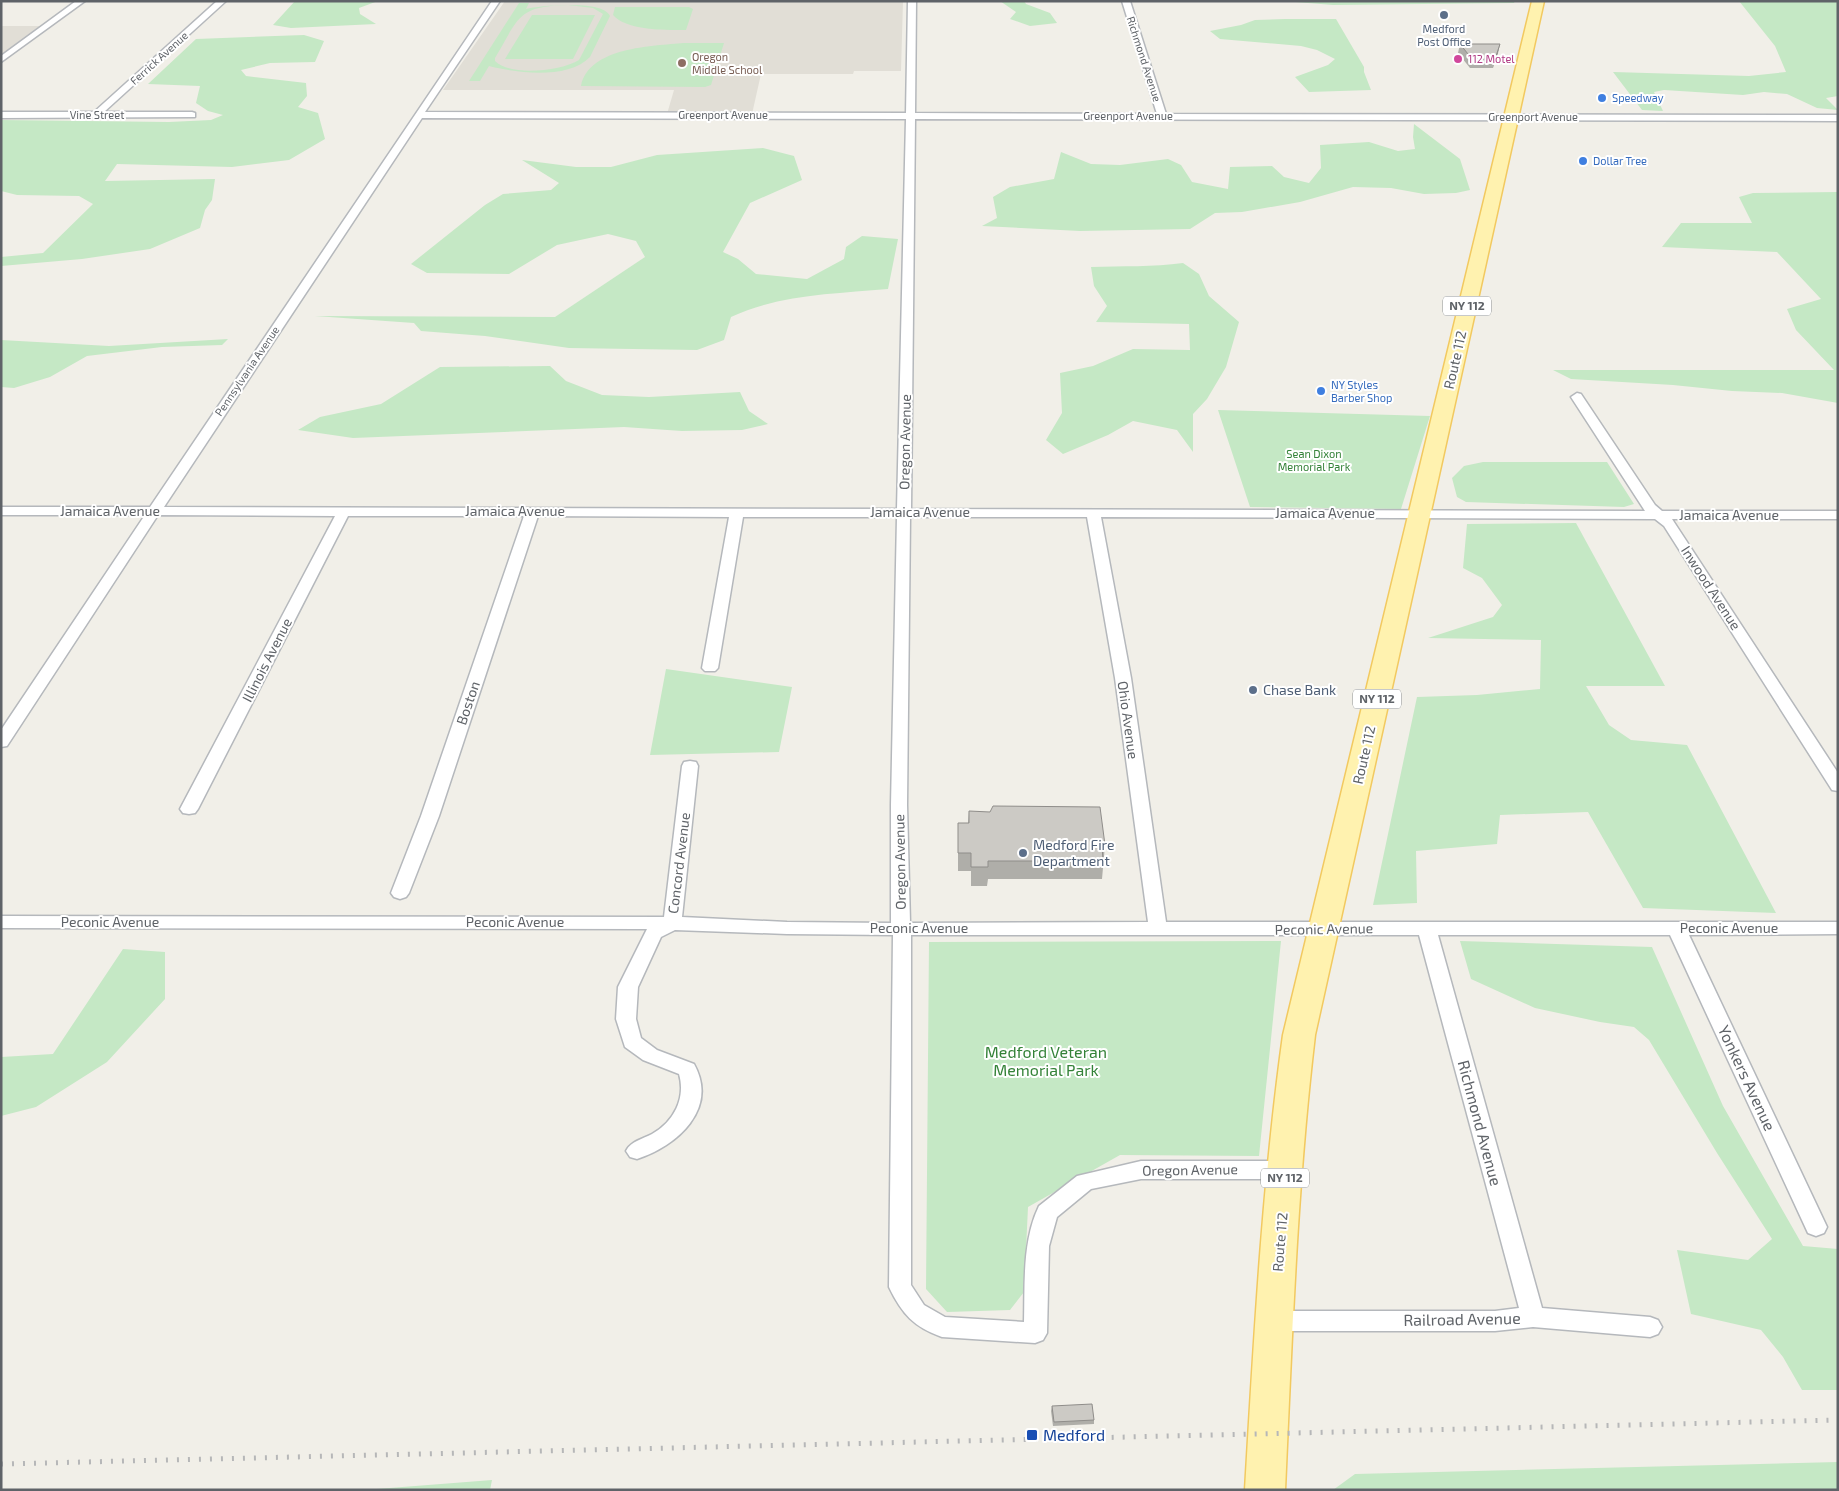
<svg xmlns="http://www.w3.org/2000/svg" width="1839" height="1491" font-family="'Exo 2',sans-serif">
<rect width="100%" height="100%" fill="#f1efe8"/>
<path fill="#e1ded6" d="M505,1H903L901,71H854L853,74H761L752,114H667L674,90H443Z
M1,26H47L1,60Z"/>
<path fill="#c5e8c5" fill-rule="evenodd" d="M295,1H378L359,8L360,14L376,24L291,28L273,25Z
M1000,1H1024L1026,4L1050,13L1057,23L1030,26L1010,19L1016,12Z
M1283,1H1515L1514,3L1333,5Z
M1739,1H1838V96L1826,98L1838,110L1817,108L1787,94L1764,92L1743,95L1664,90L1654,92L1663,111L1642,110L1613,72L1749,76L1786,72L1775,46Z
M519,3H529L526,9C542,5 604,0 610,16L590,57C568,80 516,73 489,66L480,81H469ZM568,5L593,8L603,14L579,60C561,71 511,77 495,61V58C519,18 517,6 568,5Z
M615,7H689L693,9L686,30C666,30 627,31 613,15Z
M532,15H595L573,59H505Z
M1285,19H1336L1364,67V72L1371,90L1309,92L1295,77L1328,65L1335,59L1317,50L1301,46L1220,39L1210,31L1241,25L1255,20Z
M304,35L324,41L315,62L270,63L241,70L246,76L306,83L307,96L298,107L318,113L325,139L289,160L232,167L117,164L105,181L215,179L212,200L205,210L200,228L150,249L82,259L1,266V257L43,253L93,204L79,196L17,195L1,191V120L169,122L211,120L223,115L208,111L196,103L200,86L148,84L196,39Z
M684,43H724L711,85L705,87L581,86C589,47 652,46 684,43Z
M1414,124L1460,159L1470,190L1456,193L1424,194L1391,188L1353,187L1300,202L1242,212L1215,213L1190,229L1080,231L982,226L997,218L993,197L1010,187L1054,179L1061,152L1091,164L1120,165L1168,159L1181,165L1192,182L1228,189L1230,167L1272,166L1284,177L1309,183L1321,168L1320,145L1369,142L1398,151L1415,149L1413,137Z
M763,148L794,156L802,180L750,203L723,252L738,259L756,274L807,279L844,259L846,247L862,236L898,239L888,289C834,294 781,294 731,317L724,340L697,350L569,348L485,336L421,331L414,323L315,316L555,317L645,257L636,241L608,234L557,245L509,274L427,273L411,264L485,205L503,194L551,190L559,183L522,160L576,167H611L657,155Z
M1838,192V403L1782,393L1732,391L1673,385L1571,379L1553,370H1834L1796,330L1787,309L1821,299L1777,252L1662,247L1681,223H1752L1739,197L1753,193Z
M1183,263L1199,274L1209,296L1239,322L1226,367L1207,399L1193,414V452L1177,430L1133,421L1108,435L1063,454L1046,440L1062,413L1060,373L1093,366L1133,349L1190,350L1189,324L1096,322L1107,306L1094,286L1091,267C1122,266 1153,267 1183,263Z
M228,339L222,345L162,347L87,356L50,377L14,388L1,387V340L109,346Z
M550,366L566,381L602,395L649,397L740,392L749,411L768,424L742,430L682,431L624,427L353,438L298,430L320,417L381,404L440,367Z
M1218,410L1430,416L1401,509L1250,507Z
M1483,462H1607L1634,504L1624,507L1466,502L1457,497L1452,478L1464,466Z
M1576,523L1665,686H1586L1609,725L1631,740L1687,745L1776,913L1643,908L1588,812L1500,815L1497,844L1416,851L1417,903L1373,905L1417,697L1477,695L1540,689L1541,640L1428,638L1493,617L1502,605L1482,578L1463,568L1467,524Z
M666,669L792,687L779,752L650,755Z
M1281,941L1259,1156L1120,1155L1028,1207L1024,1292L1010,1310L947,1312L926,1289L929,942Z
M1460,941L1652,947L1723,1106L1803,1246L1838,1249V1390H1802L1783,1357L1761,1330L1691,1314L1677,1250L1748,1260L1772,1239L1717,1153L1649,1040L1634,1027L1600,1022L1535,1008L1471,979Z
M123,949L165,952V999L107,1062L36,1107L1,1116V1057L53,1054Z
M1838,1462V1490H1333L1355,1474Z
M492,1480L490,1490H364Z"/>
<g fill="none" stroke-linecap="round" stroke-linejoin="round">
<g stroke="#b5b8bc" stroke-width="3">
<path id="minor" d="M76,1H85L1,62V56Z
M217,1H226L104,112H192L195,113V117L1,118V112H94Z
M492,1H500L425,112L906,113L908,1H916L915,113L1157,114L1122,1H1130L1166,114L1838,115V121L915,119L911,509L1645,511L1571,397L1577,393L1581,394L1655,505L1662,511H1838V519H1672L1838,773V791L1832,790L1664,526L1655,519L1101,517L1131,678L1166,922H1838V934L1689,935L1827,1227L1824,1233L1816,1236L1808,1233L1670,935H1438L1542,1308L1650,1317L1658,1320L1662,1327L1658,1334L1650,1337L1533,1327L1495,1331H1274L1266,1328L1262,1321L1266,1314L1274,1311H1495L1519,1308L1419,935H911V1285L924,1305L945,1317L1024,1322C1025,1284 1022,1241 1039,1206L1077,1176L1141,1161H1286L1294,1164L1297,1170L1294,1176L1286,1179H1141L1091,1189L1057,1217L1049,1246L1047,1333L1043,1340L1035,1343L942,1337C914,1327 902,1314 889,1287L893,935L787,934L675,930L661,937L638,987L636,1019L641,1038L657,1050L694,1064C719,1109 677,1146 637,1159L630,1157L626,1151C631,1141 643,1139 652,1134C674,1122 686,1098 679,1074L643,1060L625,1047L616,1019L618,987L647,929L1,928V916L664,917L682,766L684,762L690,761L696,762L698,766L682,917L787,922L891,923V805L897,517H743L718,668L715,671H705L702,668L729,517L538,516L439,816L409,893L406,897L400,899L394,897L391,893L421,816L524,516H348L198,809L195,813L189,814L183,813L180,809L335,516L158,515L7,746L1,747V730L145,515H1V507H150ZM422,118L906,119L897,509L164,507ZM910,517H1087L1115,678L1148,922L910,923L907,805Z"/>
</g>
<g stroke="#f2c960" stroke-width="3">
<path id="primary" d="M1532,1H1544L1315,1035C1297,1186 1292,1338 1285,1490H1245C1254,1338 1262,1186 1283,1035Z"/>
</g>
<use href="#minor" fill="#fff" fill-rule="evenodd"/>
<use href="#primary" fill="#fff2af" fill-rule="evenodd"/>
<path stroke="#b6b7b8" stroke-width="5" stroke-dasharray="2 9" stroke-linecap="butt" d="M1,1464L1838,1420"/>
</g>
<path fill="#afaea9" d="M1460,44H1500L1493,68H1470L1458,53Z
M969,811L1105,845L1102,879H988L987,886H971V871H958V823H968Z
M1052,1406L1094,1420V1424L1053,1426L1051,1411Z"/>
<path fill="#8f8d8a" d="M1500,44L1498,53L1493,68L1495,59Z"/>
<path fill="#cccac5" stroke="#8f8d8a" d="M1460,44H1500L1495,59H1472Z
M993,806L1100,807L1105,845H1102L1103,861H988V867H971V853H958V823H969V811L990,812Z
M1092,1404L1094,1420L1054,1422L1052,1406Z"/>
<g fill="#5c6f8a" stroke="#fff" stroke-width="2">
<circle cx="1444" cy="15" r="5"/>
<circle cx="1253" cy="690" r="5"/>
<circle cx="1023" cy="853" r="5"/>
</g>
<circle fill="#d1479c" stroke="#fff" stroke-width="2" cx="1458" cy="59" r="5"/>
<circle fill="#8d6e63" stroke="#fff" stroke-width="2" cx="682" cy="63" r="5"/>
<g fill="#3f7fe0" stroke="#fff" stroke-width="2">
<circle cx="1602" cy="98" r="5"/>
<circle cx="1583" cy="161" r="5"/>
<circle cx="1321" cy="391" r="5"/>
</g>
<rect fill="#1a4fb4" stroke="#fff" stroke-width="2" x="1026" y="1429" width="12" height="12" rx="2.5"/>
<g text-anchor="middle" stroke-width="4" stroke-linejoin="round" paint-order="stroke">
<g font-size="11" fill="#4e5e75" stroke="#fff">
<text x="1444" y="33">Medford<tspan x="1444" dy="13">Post Office</tspan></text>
</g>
<g font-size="11" fill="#785e54" stroke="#fff" text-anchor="start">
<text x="692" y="61">Oregon<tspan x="692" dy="13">Middle School</tspan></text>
</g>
<g font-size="11" fill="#5f6368" stroke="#fff">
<text transform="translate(159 58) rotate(-42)" y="4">Ferrick Avenue</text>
<text transform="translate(1144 59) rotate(72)" y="4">Richmond Avenue</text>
<text x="97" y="119">Vine Street</text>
<text x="723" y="119">Greenport Avenue</text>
<text x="1128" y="120">Greenport Avenue</text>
<text x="1533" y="121">Greenport Avenue</text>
<text transform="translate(247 371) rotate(-56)" y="4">Pennsylvania Avenue</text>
</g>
<g font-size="11" fill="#b23c85" stroke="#fff" text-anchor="start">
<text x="1468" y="63">112 Motel</text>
</g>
<g font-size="11" fill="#366cbe" stroke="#fff" text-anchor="start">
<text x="1612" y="102">Speedway</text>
<text x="1593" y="165">Dollar Tree</text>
<text x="1331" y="389">NY Styles<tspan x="1331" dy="13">Barber Shop</tspan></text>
</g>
<g font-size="11" fill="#348238" stroke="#fff">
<text x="1314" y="458">Sean Dixon<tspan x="1314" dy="13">Memorial Park</tspan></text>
</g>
<g fill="#fff" stroke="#8f9295" stroke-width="1">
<rect x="1443" y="296.5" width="48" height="19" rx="4"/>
<rect x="1353" y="689.5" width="48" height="19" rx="4"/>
<rect x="1261" y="1168.5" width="48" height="19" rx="4"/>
</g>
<g font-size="12" font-weight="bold" fill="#5f6368">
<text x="1467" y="310">NY 112</text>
<text x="1377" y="703">NY 112</text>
<text x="1285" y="1182">NY 112</text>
</g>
<g font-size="14" fill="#5f6368" stroke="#fff">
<text transform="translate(1455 360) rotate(-77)" y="5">Route 112</text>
<text transform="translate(905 442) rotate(-89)" y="5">Oregon Avenue</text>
<text x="110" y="516">Jamaica Avenue</text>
<text x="515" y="516">Jamaica Avenue</text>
<text x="920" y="517">Jamaica Avenue</text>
<text x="1325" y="518">Jamaica Avenue</text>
<text x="1729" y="520">Jamaica Avenue</text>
<text transform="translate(1711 588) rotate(57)" y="5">Inwood Avenue</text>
<text transform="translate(267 660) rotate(-63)" y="5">Illinois Avenue</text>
<text transform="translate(468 703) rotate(-71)" y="5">Boston</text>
<text transform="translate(1128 720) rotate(82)" y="5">Ohio Avenue</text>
<text transform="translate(1364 755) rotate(-77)" y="5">Route 112</text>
<text transform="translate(900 862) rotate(-91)" y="5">Oregon Avenue</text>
<text transform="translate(679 863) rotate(-83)" y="5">Concord Avenue</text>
<text x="110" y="927">Peconic Avenue</text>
<text x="515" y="927">Peconic Avenue</text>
<text x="919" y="933">Peconic Avenue</text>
<text x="1729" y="933">Peconic Avenue</text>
<text transform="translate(1324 929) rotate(-1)" y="5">Peconic Avenue</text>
<text transform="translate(1190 1170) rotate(-1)" y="5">Oregon Avenue</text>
<text transform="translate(1280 1242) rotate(-85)" y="5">Route 112</text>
</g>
<g font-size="14" fill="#4e5e75" stroke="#fff" text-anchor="start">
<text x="1263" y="695">Chase Bank</text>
<text x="1033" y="850">Medford Fire<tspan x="1033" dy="16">Department</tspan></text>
</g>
<g font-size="16" fill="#348238" stroke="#fff">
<text x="1046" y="1058">Medford Veteran<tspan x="1046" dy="18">Memorial Park</tspan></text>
</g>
<g font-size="16" fill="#5f6368" stroke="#fff">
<text transform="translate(1747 1078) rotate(65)" y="6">Yonkers Avenue</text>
<text transform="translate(1480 1123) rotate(75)" y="6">Richmond Avenue</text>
<text transform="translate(1462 1319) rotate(-1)" y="6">Railroad Avenue</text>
</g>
<g font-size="16" fill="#164399" stroke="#fff" text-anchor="start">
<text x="1043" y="1441">Medford</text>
</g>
</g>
<rect width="1839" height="1491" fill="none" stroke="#5f6368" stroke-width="5"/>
</svg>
